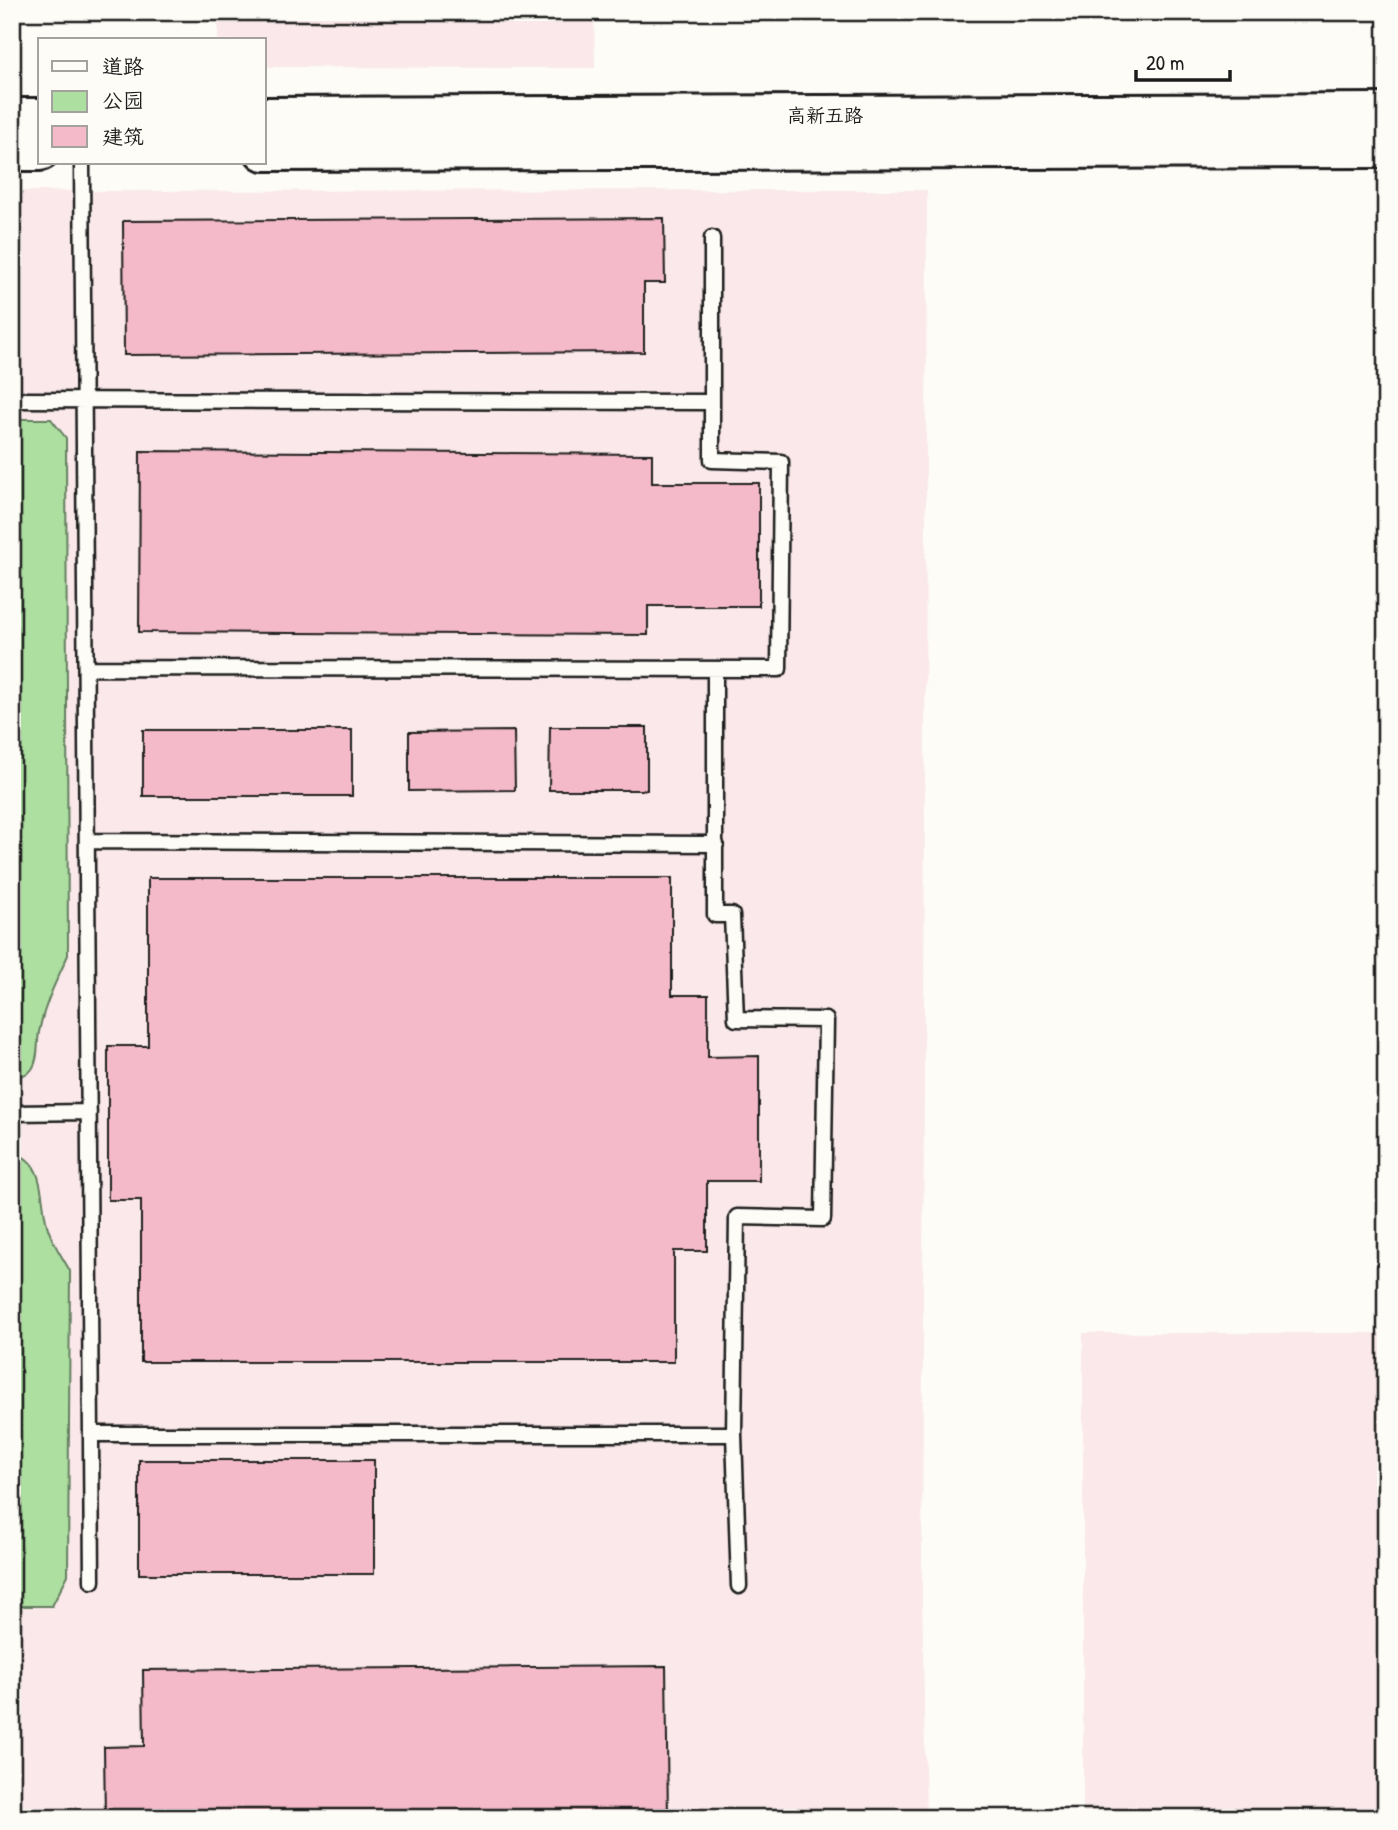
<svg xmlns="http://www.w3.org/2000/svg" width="1398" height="1830" font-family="'Patrick Hand','LXGW WenKai TC',sans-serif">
<rect width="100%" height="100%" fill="#fdfcf7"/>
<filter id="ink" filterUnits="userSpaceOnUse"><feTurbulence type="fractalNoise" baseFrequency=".0143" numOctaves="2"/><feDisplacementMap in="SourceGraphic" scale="14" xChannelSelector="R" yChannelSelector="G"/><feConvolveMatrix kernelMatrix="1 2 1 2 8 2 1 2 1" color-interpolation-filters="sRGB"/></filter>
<g filter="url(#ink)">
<path fill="#fae8ea" d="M218,12H594L595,68L264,67V40H218Z
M927,190L922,1594L926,1818H12V191Z
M1083,1333H1386V1818H1083Z"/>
<path fill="#addfa1" stroke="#647e5e" stroke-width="2" d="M12,419H51L66,438L68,955C57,980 44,1004 39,1032C37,1042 39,1060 32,1069C28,1075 19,1076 12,1077Z
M12,1152C45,1161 40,1194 46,1221C50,1239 61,1255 70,1271L68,1575L52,1606H12Z"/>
<path fill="#f4baca" stroke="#1c1c1c" stroke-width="2" d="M664,218L665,283H644V352L124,355L123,221Z
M12,226H19V347H12Z
M140,451L652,454V483H759V606H648V635L139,632Z
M550,727H647V790H549Z
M143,730H352V796H143Z
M514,731L515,790L409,791V732Z
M148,878H672V995H708V1057L759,1056V1181H707V1251H674V1362H141V1200H108V1046H148Z
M139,1460H374V1574H139Z
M666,1666L668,1818H105L104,1747L144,1746L143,1670Z"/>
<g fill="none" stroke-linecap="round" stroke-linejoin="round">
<g stroke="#1c1c1c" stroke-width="19">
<path id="service" d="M82,163L92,1581
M12,400L712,402
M86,668L779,669L781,462L712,460V238
M715,669V915H732L736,1019L826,1020L823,1219L737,1217L734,1434L739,1586
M87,841L716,844
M12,1113L89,1112
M91,1434H734"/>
</g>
<g stroke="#1c1c1c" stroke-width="44">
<path id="secondary" d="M264,117L1386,113
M12,118H40
M12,151H40
M264,151L1386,148"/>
</g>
<use href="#service" stroke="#fdfcf7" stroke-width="14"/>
<use href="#secondary" stroke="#fdfcf7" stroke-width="38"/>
</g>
</g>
<g text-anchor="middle" stroke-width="6" stroke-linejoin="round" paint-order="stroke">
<g font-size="19" fill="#1c1c1c" stroke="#fdfcf7">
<text x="825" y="122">高新五路</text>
</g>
</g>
<rect width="1398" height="1830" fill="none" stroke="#fdfcf7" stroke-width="42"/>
<rect x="21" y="21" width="1356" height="1788" fill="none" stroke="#1c1c1c" stroke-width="2.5" filter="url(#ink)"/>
<rect x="38" y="38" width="228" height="126" fill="#fdfcf7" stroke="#a3a29f" stroke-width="2"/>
<rect x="52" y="61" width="35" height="10" fill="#fdfcf7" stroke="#a3a29f" stroke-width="2"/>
<text x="102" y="74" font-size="21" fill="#1c1c1c">道路</text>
<rect x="52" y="91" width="35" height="21" fill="#addfa1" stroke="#a3a29f" stroke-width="2"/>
<text x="102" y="108" font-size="21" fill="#1c1c1c">公园</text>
<rect x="52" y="126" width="35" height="21" fill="#f4baca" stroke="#a3a29f" stroke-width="2"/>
<text x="102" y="144" font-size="21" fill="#1c1c1c">建筑</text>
<path d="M1136 70v10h94v-10" fill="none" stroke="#1c1c1c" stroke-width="3.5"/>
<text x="1146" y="70" font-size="21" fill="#1c1c1c" stroke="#fdfcf7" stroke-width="5" paint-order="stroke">20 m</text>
</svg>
